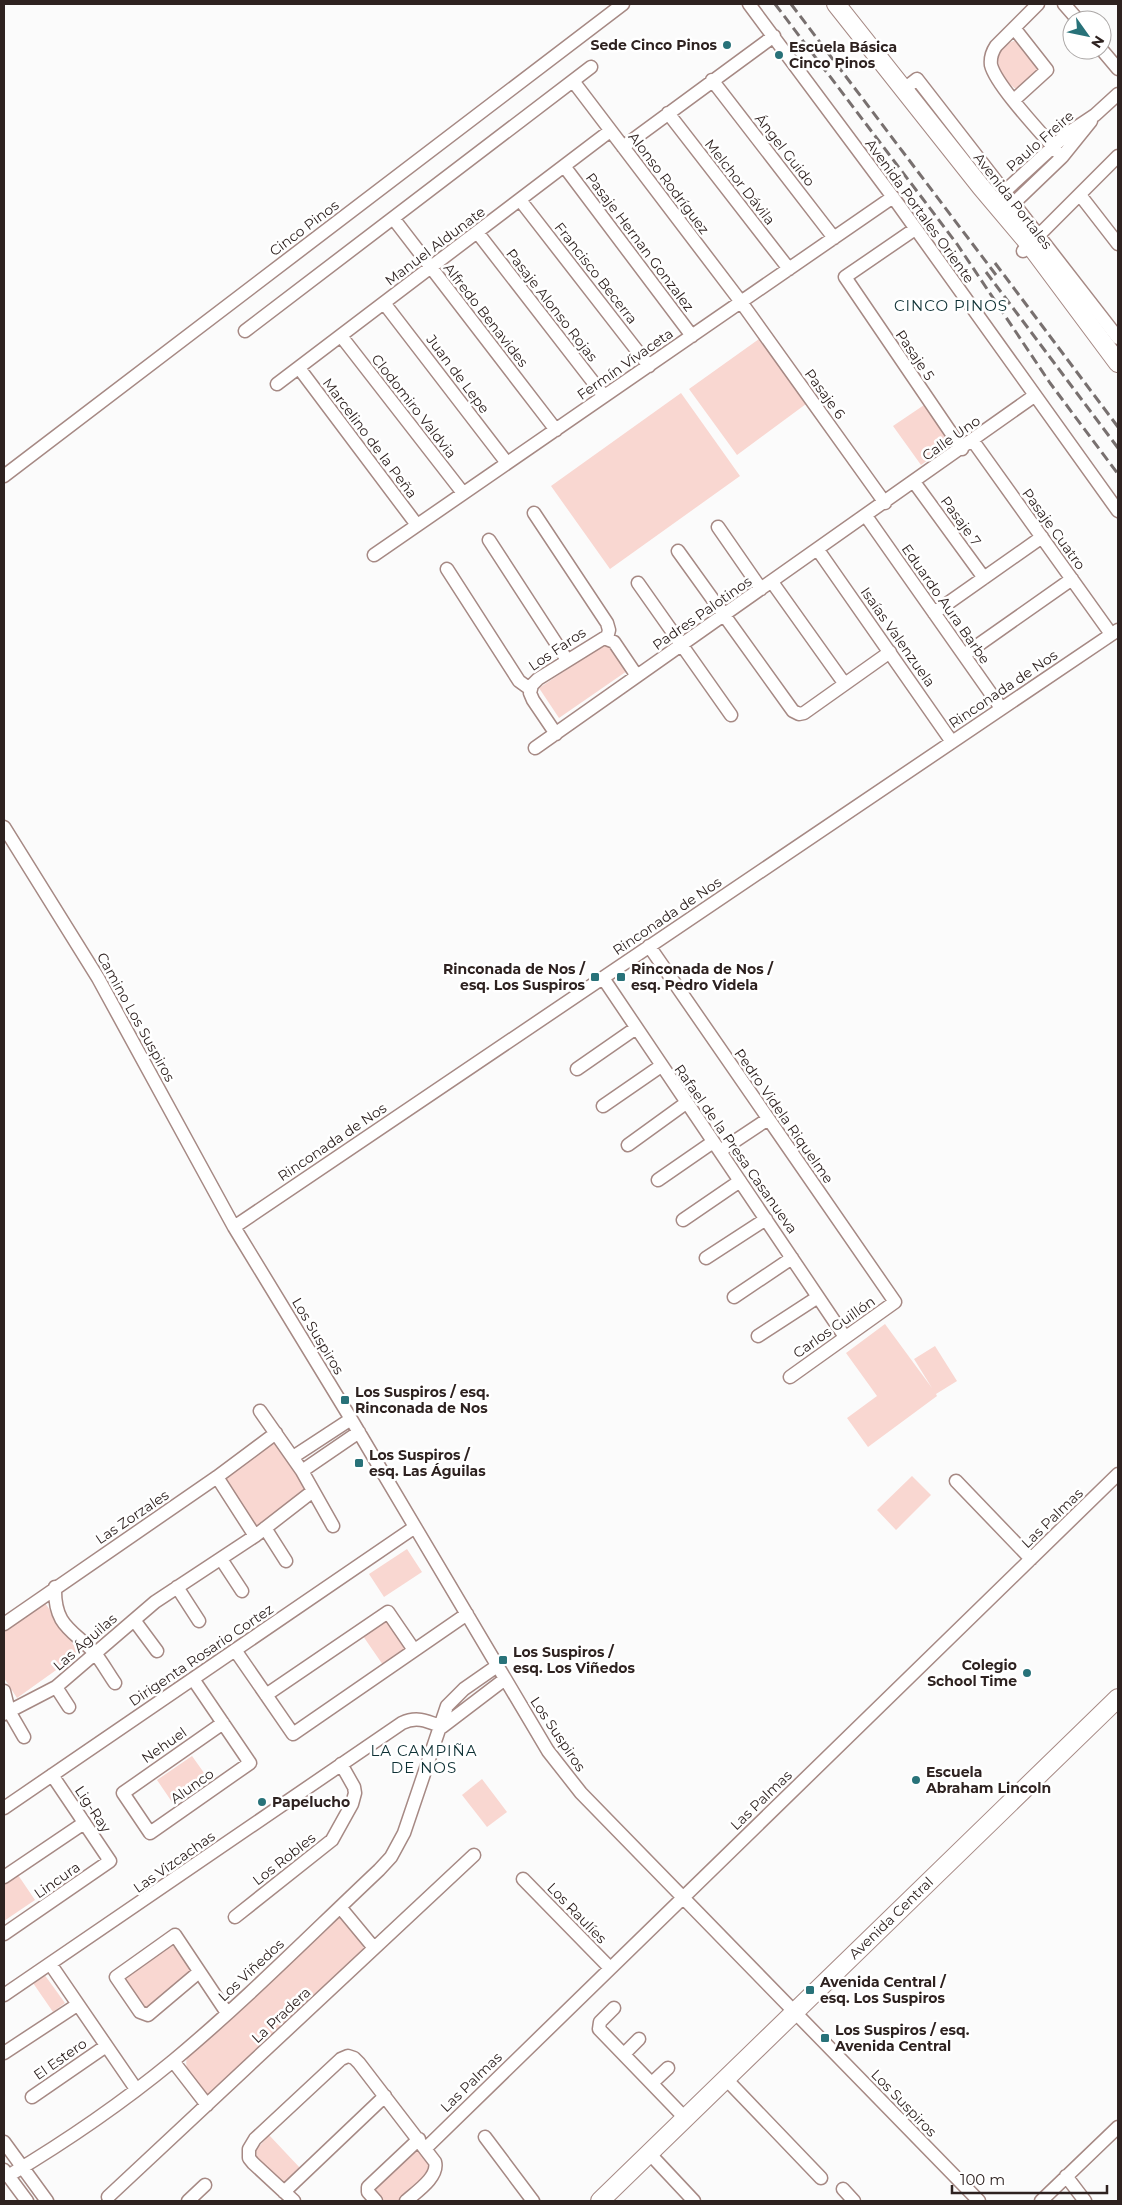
<svg xmlns="http://www.w3.org/2000/svg" width="1122" height="2205" font-family="Montserrat,sans-serif">
<rect width="100%" height="100%" fill="#fbfbfb"/>
<path fill="#f9d7d1" d="M1017,40L1041,68L1018,90C997,79 987,47 1017,40Z
M759,339L806,404L737,455L689,389Z
M681,393L740,476L610,569L551,486Z
M927,403L954,441L921,465L893,426Z
M608,642L627,671L559,718L539,688Z
M885,1324L932,1388L914,1359L935,1346L957,1381L936,1394L937,1396L868,1447L847,1418L877,1396L846,1353Z
M276,1443L305,1486L304,1490L255,1528L224,1479L272,1444Z
M912,1476L931,1495L896,1530L877,1510Z
M407,1549L422,1572L384,1597L369,1574Z
M45,1603L80,1653L17,1698L4,1678V1632Z
M386,1620L406,1650L383,1665L363,1636Z
M192,1756L207,1777L172,1802L157,1780Z
M482,1779L507,1812L487,1827L462,1795Z
M16,1872L35,1900L4,1921V1880Z
M339,1918L343,1920L362,1943L365,1952L210,2094L204,2093C195,2081 180,2069 189,2054L334,1919Z
M171,1943L194,1974L147,2009L124,1978Z
M44,1974L65,2003L53,2012L33,1983Z
M269,2135L301,2169L285,2185L257,2158L256,2150Z
M417,2146L430,2161L429,2172L399,2201H382L371,2190Z"/>
<g fill="none" stroke-linecap="round" stroke-linejoin="round">
<g stroke="#a68984" stroke-width="15">
<path id="street" d="M749,4L898,204L1118,511
M1038,4L996,46C992,52 990,57 991,65C996,86 1046,138 1062,157
M1064,4L1078,20
M1014,28L1047,70L1014,100
M1102,50L1118,69
M712,80L834,238
M573,81L741,302L885,503
M903,90L917,79L1118,338
M668,113L789,269
M623,147L774,36
M564,166L692,336
M1005,191L1068,133L1095,115L1118,94
M1080,195L1118,244
M520,200L649,366
M1014,203L1062,157L1091,121
M393,218L556,430
M915,229L845,277L962,449
M477,232L604,396
M1023,251L1118,156
M384,303L507,463
M245,331L591,67
M341,336L463,493
M299,368L417,525
M277,384L610,131
M973,441L1111,634
M4,476L623,4
M914,482L984,578
M534,513L607,623L609,630L607,638
M866,516L1001,708
M718,527L761,589
M489,540L567,660
M818,550L952,742
M678,551L793,711L799,714L804,713L890,652
M374,555L893,197
M447,569L519,681L530,689
M772,582L844,683
M638,583L731,715
M934,613L1042,537
M964,655L1072,579
M556,734L533,700L530,693L532,685L538,679L604,638L614,642L637,676
M535,748L1034,396
M4,827L98,978L234,1227L351,1419L548,1751L581,1793L979,2201
M649,946L895,1302L790,1377
M603,978L845,1337
M577,1069L636,1028
M603,1106L661,1066
M628,1145L686,1103
M720,1151L768,1119
M658,1180L713,1142
M683,1220L740,1181
M234,1227L1118,630
M706,1258L766,1219
M734,1297L792,1258
M758,1336L818,1297
M260,1411L302,1471L333,1526
M293,1457L351,1419
M302,1471L359,1432
M217,1477L255,1536
M956,1481L1031,1559
M265,1528L286,1561
M221,1559L242,1591
M55,1587C54,1625 71,1629 93,1651C101,1660 108,1673 115,1683
M177,1587L199,1621
M134,1620L157,1651
M4,1624L217,1477L276,1433
M235,1650L293,1734L467,1614
M193,1679L250,1763L150,1833L123,1793L223,1723
M56,1687L69,1707
M4,1691L9,1711L24,1737
M266,1695L388,1612L414,1650
M4,1714L56,1687L155,1602L255,1536L313,1491
M442,1727L505,1679
M4,1808L415,1527
M4,1877L84,1823
M523,1879L610,1968
M340,1907L374,1948
M235,1917L332,1840L352,1804L355,1793L354,1787L341,1764
M4,1934L110,1861L52,1775
M51,1965L136,2089
M199,1972L148,2015L140,2012L116,1977L175,1935L227,2013
M4,1995L402,1723C417,1716 427,1721 442,1727
M614,2008L600,2022L599,2029L685,2118
M4,2053L77,2005
M624,2054L639,2039
M173,2061L207,2105
M726,2079L821,2178
M652,2083L668,2068
M32,2097L106,2046
M485,2137L533,2201
M4,2142L47,2201
M426,2148L1118,1474
M649,2153L694,2201
M4,2170L27,2201
M8,2176C65,2142 122,2103 173,2061C245,2001 311,1934 379,1870L391,1857L404,1833L447,1706L464,1689L497,1666
M1066,2176L1085,2201
M843,2189L854,2201
M284,2192L385,2096
M108,2197L474,1855
M188,2201L205,2185
M294,2201L253,2163L249,2158V2149L255,2139L341,2059L348,2056L354,2058L359,2063L435,2162C439,2177 416,2192 406,2201
M376,2201L368,2192V2187L419,2139
M1041,2201L1118,2127"/>
</g>
<g stroke="#a68984" stroke-width="20">
<path id="secondary" d="M836,4L981,187L1030,245L1118,363
M600,2201L1118,1698"/>
</g>
<use href="#street" stroke="#fff" stroke-width="12"/>
<use href="#secondary" stroke="#fff" stroke-width="18"/>
<path stroke="#78706f" stroke-width="3" stroke-dasharray="10 5" stroke-linecap="butt" d="M775,4L957,244L1050,383L1118,474
M791,4L996,275
M995,263L1118,427
M986,272L1118,448"/>
</g>
<g fill="#287279" stroke="#fff" stroke-width="2">
<circle cx="727" cy="45" r="5"/>
<circle cx="779" cy="55" r="5"/>
<rect x="590" y="972" width="10" height="10" rx="2.5"/>
<rect x="616" y="972" width="10" height="10" rx="2.5"/>
<rect x="340" y="1395" width="10" height="10" rx="2.5"/>
<rect x="354" y="1458" width="10" height="10" rx="2.5"/>
<rect x="498" y="1655" width="10" height="10" rx="2.5"/>
<circle cx="1027" cy="1673" r="5"/>
<circle cx="916" cy="1780" r="5"/>
<circle cx="262" cy="1802" r="5"/>
<rect x="805" y="1985" width="10" height="10" rx="2.5"/>
<rect x="820" y="2033" width="10" height="10" rx="2.5"/>
</g>
<g text-anchor="middle" stroke-width="5" stroke-linejoin="round" paint-order="stroke">
<g font-size="14" font-weight="bold" fill="#2e2220" stroke="#fff" text-anchor="start">
<text x="717" y="50" text-anchor="end">Sede Cinco Pinos</text>
<text x="789" y="52">Escuela Básica<tspan x="789" dy="16">Cinco Pinos</tspan></text>
<text x="585" y="974" text-anchor="end">Rinconada de Nos /<tspan x="585" dy="16">esq. Los Suspiros</tspan></text>
<text x="631" y="974">Rinconada de Nos /<tspan x="631" dy="16">esq. Pedro Videla</tspan></text>
<text x="355" y="1397">Los Suspiros / esq.<tspan x="355" dy="16">Rinconada de Nos</tspan></text>
<text x="369" y="1460">Los Suspiros /<tspan x="369" dy="16">esq. Las Águilas</tspan></text>
<text x="513" y="1657">Los Suspiros /<tspan x="513" dy="16">esq. Los Viñedos</tspan></text>
<text x="1017" y="1670" text-anchor="end">Colegio<tspan x="1017" dy="16">School Time</tspan></text>
<text x="926" y="1777">Escuela<tspan x="926" dy="16">Abraham Lincoln</tspan></text>
<text x="272" y="1807">Papelucho</text>
<text x="820" y="1987">Avenida Central /<tspan x="820" dy="16">esq. Los Suspiros</tspan></text>
<text x="835" y="2035">Los Suspiros / esq.<tspan x="835" dy="16">Avenida Central</tspan></text>
</g>
<g font-size="14" fill="#2e2220" stroke="#fff">
<text transform="translate(1040 141) rotate(-41)" y="5">Paulo Freire</text>
<text transform="translate(785 150) rotate(52)" y="5">Ángel Guido</text>
<text transform="translate(740 182) rotate(52)" y="5">Melchor Dávila</text>
<text transform="translate(669 183) rotate(53)" y="5">Alonso Rodríguez</text>
<text transform="translate(1013 201) rotate(52)" y="5">Avenida Portales</text>
<text transform="translate(920 211) rotate(54)" y="5">Avenida Portales Oriente</text>
<text transform="translate(304 228) rotate(-37)" y="5">Cinco Pinos</text>
<text transform="translate(640 242) rotate(53)" y="5">Pasaje Hernan Gonzalez</text>
<text transform="translate(435 246) rotate(-37)" y="5">Manuel Aldunate</text>
<text transform="translate(596 273) rotate(52)" y="5">Francisco Becerra</text>
<text transform="translate(552 305) rotate(52)" y="5">Pasaje Alonso Rojas</text>
<text transform="translate(486 315) rotate(52)" y="5">Alfredo Benavides</text>
<text transform="translate(915 355) rotate(56)" y="5">Pasaje 5</text>
<text transform="translate(625 364) rotate(-35)" y="5">Fermín Vivaceta</text>
<text transform="translate(458 374) rotate(53)" y="5">Juan de Lepe</text>
<text transform="translate(825 394) rotate(54)" y="5">Pasaje 6</text>
<text transform="translate(414 406) rotate(52)" y="5">Clodomiro Valdvia</text>
<text transform="translate(370 438) rotate(53)" y="5">Marcelino de la Peña</text>
<text transform="translate(951 438) rotate(-35)" y="5">Calle Uno</text>
<text transform="translate(961 521) rotate(54)" y="5">Pasaje 7</text>
<text transform="translate(1054 529) rotate(54)" y="5">Pasaje Cuatro</text>
<text transform="translate(946 604) rotate(55)" y="5">Eduardo Aura Barbe</text>
<text transform="translate(702 613) rotate(-35)" y="5">Padres Palotinos</text>
<text transform="translate(898 637) rotate(55)" y="5">Isaías Valenzuela</text>
<text transform="translate(557 649) rotate(-34)" y="5">Los Faros</text>
<text transform="translate(1003 689) rotate(-34)" y="5">Rinconada de Nos</text>
<text transform="translate(667 916) rotate(-34)" y="5">Rinconada de Nos</text>
<text transform="translate(136 1017) rotate(61)" y="5">Camino Los Suspiros</text>
<text transform="translate(784 1116) rotate(55)" y="5">Pedro Videla Riquelme</text>
<text transform="translate(332 1142) rotate(-34)" y="5">Rinconada de Nos</text>
<text transform="translate(736 1149) rotate(55)" y="5">Rafael de la Presa Casanueva</text>
<text transform="translate(834 1327) rotate(-35)" y="5">Carlos Guillón</text>
<text transform="translate(318 1336) rotate(59)" y="5">Los Suspiros</text>
<text transform="translate(132 1517) rotate(-34)" y="5">Las Zorzales</text>
<text transform="translate(1052 1518) rotate(-44)" y="5">Las Palmas</text>
<text transform="translate(85 1642) rotate(-41)" y="5">Las Águilas</text>
<text transform="translate(201 1655) rotate(-34)" y="5">Dirigenta Rosario Cortez</text>
<text transform="translate(558 1734) rotate(56)" y="5">Los Suspiros</text>
<text transform="translate(164 1745) rotate(-35)" y="5">Nehuel</text>
<text transform="translate(192 1786) rotate(-35)" y="5">Alunco</text>
<text transform="translate(761 1800) rotate(-44)" y="5">Las Palmas</text>
<text transform="translate(93 1809) rotate(56)" y="5">Lig-Ray</text>
<text transform="translate(284 1859) rotate(-38)" y="5">Los Robles</text>
<text transform="translate(174 1862) rotate(-35)" y="5">Las Vizcachas</text>
<text transform="translate(57 1880) rotate(-35)" y="5">Lincura</text>
<text transform="translate(577 1913) rotate(46)" y="5">Los Raulíes</text>
<text transform="translate(891 1918) rotate(-44)" y="5">Avenida Central</text>
<text transform="translate(251 1970) rotate(-43)" y="5">Los Viñedos</text>
<text transform="translate(281 2015) rotate(-43)" y="5">La Pradera</text>
<text transform="translate(60 2059) rotate(-35)" y="5">El Estero</text>
<text transform="translate(471 2082) rotate(-44)" y="5">Las Palmas</text>
<text transform="translate(904 2103) rotate(46)" y="5">Los Suspiros</text>
</g>
<g font-size="15" letter-spacing="1" fill="#0e3135" stroke="#fff">
<text x="951" y="311">CINCO PINOS</text>
<text x="424" y="1756">LA CAMPIÑA<tspan x="424" dy="17">DE NOS</tspan></text>
</g>
</g>
<rect width="1122" height="2205" fill="none" stroke="#2e2220" stroke-width="10"/>
<g transform="translate(1087 35) rotate(123)"><circle r="24" fill="#ffffff" stroke="#aba7a6"/>
<path d="M0-4L9 19L0 12L-9 19Z" fill="#287279"/>
<text y="-8" font-size="14" font-weight="bold" text-anchor="middle" fill="#2e2220">N</text>
</g>
<path d="M952 2185v8h155v-8" fill="none" stroke="#2e2220" stroke-width="2.5"/>
<text x="960" y="2185" font-size="15" fill="#2e2220" stroke="#ffffff" stroke-width="4" paint-order="stroke">100 m</text>
</svg>
